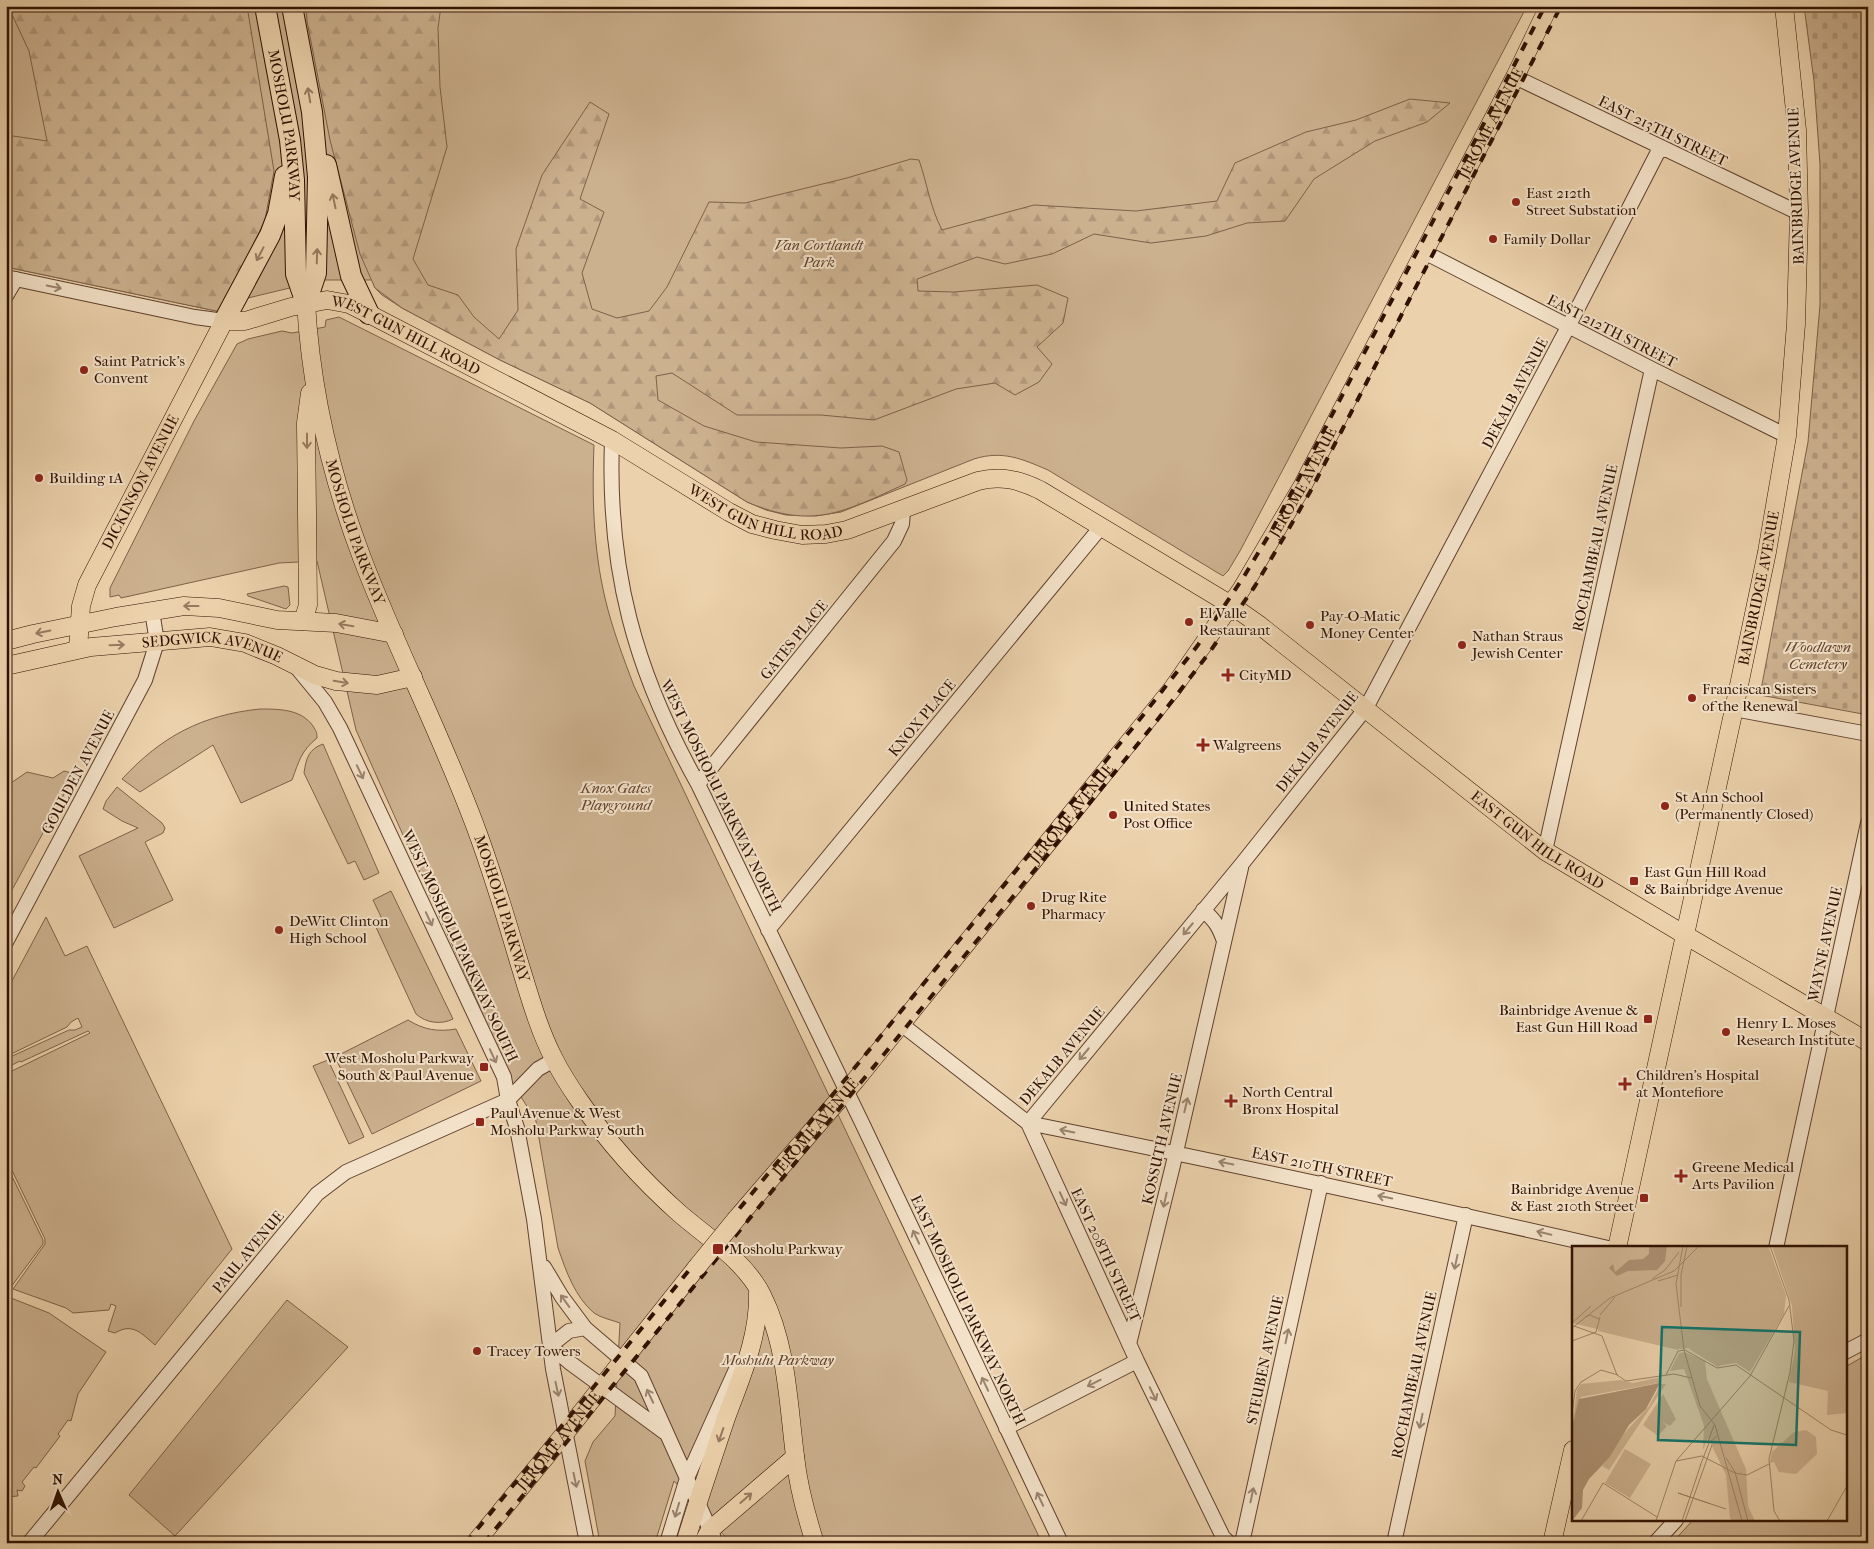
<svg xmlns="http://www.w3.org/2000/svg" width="1874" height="1549" font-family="'IM FELL French Canon',serif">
<defs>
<pattern id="forest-firs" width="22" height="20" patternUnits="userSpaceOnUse" patternTransform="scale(1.25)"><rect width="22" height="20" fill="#ccb18f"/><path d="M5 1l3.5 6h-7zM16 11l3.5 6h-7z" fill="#b0977a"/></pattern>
<pattern id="cemetery-stones" width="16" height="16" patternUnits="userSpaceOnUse" patternTransform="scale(1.25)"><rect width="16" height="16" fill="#ccb18f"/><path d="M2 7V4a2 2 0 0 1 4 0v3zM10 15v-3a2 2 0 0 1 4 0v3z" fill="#b0977a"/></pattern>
</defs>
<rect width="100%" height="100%" fill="#ecd2ac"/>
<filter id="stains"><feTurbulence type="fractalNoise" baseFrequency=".004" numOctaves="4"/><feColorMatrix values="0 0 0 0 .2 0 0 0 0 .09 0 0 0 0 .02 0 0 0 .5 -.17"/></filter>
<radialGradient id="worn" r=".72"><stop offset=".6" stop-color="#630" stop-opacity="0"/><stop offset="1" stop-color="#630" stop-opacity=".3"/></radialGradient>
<path fill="#ccb18f" stroke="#7e6148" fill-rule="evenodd" d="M6,6H1527L1240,551L1228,571L1223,576L1048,470C1022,459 1003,450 974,459L841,512L816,516L786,515L766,510L747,502L590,403L500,360L402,308L382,295L375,288L372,280H323L248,298L221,312L6,267Z
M339,317L594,445C592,496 593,547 605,598C612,628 623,657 634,686L1042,1543H731L674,1481L655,1543H600L585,1461L593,1442L615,1416L620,1323C612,1320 601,1318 594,1313C575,1297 566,1271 558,1248L536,1121L505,1071L479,1016L480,1007L356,730L317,561L279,563L121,598L119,595L110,597V588L194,421L237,344L248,339L282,331L292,333L325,327L326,320Z
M284,586L288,587L290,605L286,609L248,596L247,594Z
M260,709C279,709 301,709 313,726C316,731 317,732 317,738C301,751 299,761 292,780L241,803L213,745L140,792L122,779C162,736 202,715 260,709Z
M323,744L379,873L364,880L355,861L348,864L304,773C306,758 309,749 323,744Z
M64,771L75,774L6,901V792L8,785L27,772L53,778Z
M117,787L162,823L165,828L163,833L145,842L173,900L114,928L79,856L138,828L122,821L103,809L106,801Z
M391,891L453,1019C441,1025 426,1023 416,1014L375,925L383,921L373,900Z
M46,917L65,956L87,946L232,1249L155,1345C142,1334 133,1322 115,1333L108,1331L116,1306L111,1304L109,1310L73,1313L66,1308L13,1289L45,1244V1239L6,1158V992ZM78,1018L82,1027L75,1030H69L8,1058L7,1056L67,1027L71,1022ZM88,1031L90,1033L10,1072L8,1067L20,1061L21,1062Z
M408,1020C424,1030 438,1032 456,1029L481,1081L372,1134L335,1057Z
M328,1060L364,1137L349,1144L313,1066Z
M6,1164L43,1240V1244L11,1287L6,1285Z
M6,1296L49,1313L106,1352L78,1394L71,1421L68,1420L58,1434L60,1436L36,1468L34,1467L22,1482L25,1486L22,1491L17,1490L18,1496L6,1497Z
M287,1300L348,1347L175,1536L129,1495Z
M1868,1354V1543H1672L1693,1520H1845V1367Z"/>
<path fill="url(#forest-firs)" stroke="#7e6148" d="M8,6H247L274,171L265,220L221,312L6,267V135L47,141L29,51Z
M306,6H441L438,28L440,87L447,147L413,259L428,285L458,295L474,317L499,339L518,310L516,249L542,175L590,102L609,114L580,199L604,212L582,273L592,309L617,318L649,311L667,287L709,202L745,203L847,178L911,159L919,160C927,183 930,207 942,230L1034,205L1136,211L1217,201L1235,163L1306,132L1356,120L1410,99L1450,103L1427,122L1375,141L1314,179L1285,221L1247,223L1206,236L1151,243L1094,234L1052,254L1005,264L977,257L917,279L918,291L954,292L1037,285L1068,298L1063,323L1037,347L1052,364L1039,382L1015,395L995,383L956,389L874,420L821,415H737L672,373L656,376L658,400L704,426L756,442L841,448L882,446L899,452L907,480L905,484C844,512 813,530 747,502L590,403L500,360L402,308L375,288L360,254L330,140L307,21Z"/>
<path fill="url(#cemetery-stones)" stroke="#7e6148" d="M1804,6H1868V715L1760,695L1808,442L1820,305V164L1814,81Z"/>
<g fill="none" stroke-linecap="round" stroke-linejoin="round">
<g stroke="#5f412c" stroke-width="16">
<path id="minor" d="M1515,77L1799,213
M1424,252L1652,369L1787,436
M6,277L195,317L224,321
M6,296L16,279
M612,440C607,570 635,672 698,784L863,1125L1061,1543
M298,669L325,702L340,728L504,1077L508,1100L517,1128L534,1219L553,1369L587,1543
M1734,709L1868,734
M698,784L894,541L902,524L903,511
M1545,851L1652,369
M1203,910C1215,920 1219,927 1224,941
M768,930L1101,527
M6,942L145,680L157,642L152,611
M901,1024L1028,1123L1137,1361L1223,1537L1229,1543
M1028,1123L1241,865L1366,708L1568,327L1660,148
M1028,1123C1222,1162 1415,1204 1608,1248
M1776,1248L1868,823
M544,1267L562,1297L585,1328L641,1376L716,1543
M1129,1344L1173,1165L1241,868
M550,1346L569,1362L667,1434
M550,1346L569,1331L585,1328
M1845,1352L1868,1340
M1006,1428L1137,1361
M29,1543L317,1194L346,1172L508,1100L538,1069L554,1060
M667,1543L687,1478L738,1365
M1242,1543L1321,1183
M1394,1543L1466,1215
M1655,1543L1676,1520"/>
</g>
<g stroke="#301101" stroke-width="19">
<g id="major">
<path id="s1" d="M306,303C311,391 331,476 362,558C397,650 443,738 477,831C493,874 506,918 519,962C529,994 538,1028 554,1059C561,1073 570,1087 579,1100C607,1141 642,1180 679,1213C708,1238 744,1260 762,1295C787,1345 788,1401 795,1456C798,1485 806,1515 815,1543"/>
<path d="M303,621L308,605L306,423L310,393"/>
<path d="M6,641L33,634L116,617L184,606L219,608L277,620L336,623L394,634"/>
<path id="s2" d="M78,649L81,606L87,585L224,321H245L291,307L327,300L349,304L369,314L612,440L729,512L752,524L775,530L802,535L826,534L847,530L978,481C1001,475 1019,480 1040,490L1231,605L1258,624L1545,851L1685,935L1868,1042"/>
<path id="s3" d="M6,666L91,647L210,637L245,643L277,656L315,675L336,681L377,685L413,677"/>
<path id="s4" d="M737,1218L855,1081L1173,688L1241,590L1303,485L1515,77L1549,6"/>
<path id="s5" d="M1617,1248L1734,709L1767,552L1787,436L1796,324L1799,213L1797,130L1784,6"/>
<path id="s6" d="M475,1543L566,1432L697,1267"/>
<path d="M685,1543C698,1501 712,1460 726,1418C741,1377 759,1338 758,1293"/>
<path d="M703,1543L710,1530L795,1457"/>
<path d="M1552,1543L1573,1450"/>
</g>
</g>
<g stroke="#301101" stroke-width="22">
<g id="highway">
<path id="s7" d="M265,6L290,140L294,180L296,274L306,303"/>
<path d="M292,6L312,112L318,177L316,273L306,303"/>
<path d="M326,165L351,276L369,314"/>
<path d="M224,321L270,235L278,214L285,176"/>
</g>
</g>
<use href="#minor" stroke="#f3e2c9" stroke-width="14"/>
<use href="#major" stroke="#ecd2ac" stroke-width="18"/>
<use href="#highway" stroke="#ecd2ac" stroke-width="20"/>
<path stroke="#301101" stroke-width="4" stroke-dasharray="9 9" stroke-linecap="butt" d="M466,1543L1144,714L1198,645L1243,578L1272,530L1545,6
M484,1543L1155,723L1209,653L1255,586L1284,537L1310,492L1561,6"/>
<g stroke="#301101" stroke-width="19" stroke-linecap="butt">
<path id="major-bridge" d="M697,1267L737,1218"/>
</g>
<use href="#major-bridge" stroke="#ecd2ac" stroke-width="18"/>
</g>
<defs><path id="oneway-shaft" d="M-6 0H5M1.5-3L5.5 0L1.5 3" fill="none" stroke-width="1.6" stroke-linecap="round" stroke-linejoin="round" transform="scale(1.25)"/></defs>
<g stroke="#977b5f">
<use href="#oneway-shaft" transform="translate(309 95) rotate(-100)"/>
<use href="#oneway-shaft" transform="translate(334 201) rotate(-102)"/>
<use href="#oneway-shaft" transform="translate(260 254) rotate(118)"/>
<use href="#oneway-shaft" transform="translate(317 256) rotate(-88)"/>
<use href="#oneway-shaft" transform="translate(307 441) rotate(90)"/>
<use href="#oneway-shaft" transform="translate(191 606) rotate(-180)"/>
<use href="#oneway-shaft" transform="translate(346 625) rotate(-171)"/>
<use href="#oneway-shaft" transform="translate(43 632) rotate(169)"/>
<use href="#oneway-shaft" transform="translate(117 645) rotate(-2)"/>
<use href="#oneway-shaft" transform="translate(341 682) rotate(10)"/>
<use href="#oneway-shaft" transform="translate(721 1435) rotate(109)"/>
<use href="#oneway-shaft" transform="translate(746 1498) rotate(-41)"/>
</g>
<g stroke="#9b846f">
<use href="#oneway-shaft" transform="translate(54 287) rotate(12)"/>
<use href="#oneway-shaft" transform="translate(360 772) rotate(65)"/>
<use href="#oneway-shaft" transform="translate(429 919) rotate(65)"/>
<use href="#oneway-shaft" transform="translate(1188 929) rotate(130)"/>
<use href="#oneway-shaft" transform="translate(1084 1054) rotate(130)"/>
<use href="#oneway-shaft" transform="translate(493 1056) rotate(65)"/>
<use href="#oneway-shaft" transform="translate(1186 1105) rotate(-77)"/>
<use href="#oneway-shaft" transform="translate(1067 1131) rotate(-169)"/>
<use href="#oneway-shaft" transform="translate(1226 1163) rotate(-168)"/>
<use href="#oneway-shaft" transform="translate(1385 1197) rotate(-168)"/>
<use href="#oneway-shaft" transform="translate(1063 1199) rotate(65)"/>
<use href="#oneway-shaft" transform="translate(1165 1200) rotate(103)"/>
<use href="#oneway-shaft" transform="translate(1544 1233) rotate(-167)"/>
<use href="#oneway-shaft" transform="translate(916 1237) rotate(-115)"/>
<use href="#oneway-shaft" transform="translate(1456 1262) rotate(102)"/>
<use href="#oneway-shaft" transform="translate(565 1301) rotate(-126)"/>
<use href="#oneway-shaft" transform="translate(1287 1336) rotate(-78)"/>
<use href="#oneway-shaft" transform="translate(1094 1383) rotate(153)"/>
<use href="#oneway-shaft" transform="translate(985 1384) rotate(-115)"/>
<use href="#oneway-shaft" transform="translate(557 1389) rotate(78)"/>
<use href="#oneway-shaft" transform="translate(1153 1394) rotate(64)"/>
<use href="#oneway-shaft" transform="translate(650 1396) rotate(-115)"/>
<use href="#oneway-shaft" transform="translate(1421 1421) rotate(102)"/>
<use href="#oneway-shaft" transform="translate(575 1480) rotate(78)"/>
<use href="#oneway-shaft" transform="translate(1252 1495) rotate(-78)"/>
<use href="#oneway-shaft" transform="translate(1040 1499) rotate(-115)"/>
<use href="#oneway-shaft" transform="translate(677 1510) rotate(107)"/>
</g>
<g fill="#8f2418" stroke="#f3e2c9" stroke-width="2">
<circle cx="1516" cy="202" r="5"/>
<circle cx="1493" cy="239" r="5"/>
<circle cx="84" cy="370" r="5"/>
<circle cx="39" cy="478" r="5"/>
<circle cx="1189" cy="622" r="5"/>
<circle cx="1310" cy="625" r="5"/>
<circle cx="1462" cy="645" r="5"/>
<path d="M1225.5 667.5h5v5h5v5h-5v5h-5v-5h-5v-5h5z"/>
<circle cx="1692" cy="698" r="5"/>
<path d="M1200.5 737.5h5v5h5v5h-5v5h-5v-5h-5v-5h5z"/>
<circle cx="1665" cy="806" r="5"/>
<circle cx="1113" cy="815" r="5"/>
<rect x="1629" y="876" width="10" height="10" rx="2.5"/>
<circle cx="1031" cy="906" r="5"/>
<circle cx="279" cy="930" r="5"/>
<rect x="1643" y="1014" width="10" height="10" rx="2.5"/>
<circle cx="1726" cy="1032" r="5"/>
<rect x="479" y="1062" width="10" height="10" rx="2.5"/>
<path d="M1622.5 1076.5h5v5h5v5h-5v5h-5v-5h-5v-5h5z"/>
<path d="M1228.5 1093.5h5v5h5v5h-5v5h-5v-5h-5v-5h5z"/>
<rect x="475" y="1117" width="10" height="10" rx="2.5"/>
<path d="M1678.5 1168.5h5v5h5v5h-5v5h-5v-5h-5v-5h5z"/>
<rect x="1639" y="1193" width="10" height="10" rx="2.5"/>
<rect x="712" y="1243" width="12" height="12" rx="2.5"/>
<circle cx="477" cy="1351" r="5"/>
</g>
<g text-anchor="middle" stroke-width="4" stroke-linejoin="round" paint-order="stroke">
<g font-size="15" fill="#301101" stroke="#f3e2c9">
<text dy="5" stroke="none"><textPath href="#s4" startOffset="1335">JEROME AVENUE</textPath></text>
<text dy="5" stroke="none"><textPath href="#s7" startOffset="121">MOSHOLU PARKWAY</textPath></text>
<text transform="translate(1663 131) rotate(26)" y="5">EAST 213TH STREET</text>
<text transform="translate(1796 186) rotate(-92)" y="5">BAINBRIDGE AVENUE</text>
<text transform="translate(1612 331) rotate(27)" y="5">EAST 212TH STREET</text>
<text dy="5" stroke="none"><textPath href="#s2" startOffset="555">WEST GUN HILL ROAD</textPath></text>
<text transform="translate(1515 393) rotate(-62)" y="5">DEKALB AVENUE</text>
<text dy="5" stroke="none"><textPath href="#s2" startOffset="181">DICKINSON AVENUE</textPath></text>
<text dy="5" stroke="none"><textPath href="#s4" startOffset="930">JEROME AVENUE</textPath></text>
<text dy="5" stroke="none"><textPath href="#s2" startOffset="960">WEST GUN HILL ROAD</textPath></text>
<text dy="5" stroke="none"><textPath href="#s1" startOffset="235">MOSHOLU PARKWAY</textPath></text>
<text transform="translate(1595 548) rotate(-78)" y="5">ROCHAMBEAU AVENUE</text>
<text dy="5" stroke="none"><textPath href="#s5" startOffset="675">BAINBRIDGE AVENUE</textPath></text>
<text transform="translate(794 640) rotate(-51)" y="5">GATES PLACE</text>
<text dy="5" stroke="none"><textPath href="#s3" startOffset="210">SEDGWICK AVENUE</textPath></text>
<text transform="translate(922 718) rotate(-50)" y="5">KNOX PLACE</text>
<text transform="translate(1317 742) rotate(-52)" y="5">DEKALB AVENUE</text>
<text transform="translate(78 772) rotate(-62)" y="5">GOULDEN AVENUE</text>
<text transform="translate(721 796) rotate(64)" y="5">WEST MOSHOLU PARKWAY NORTH</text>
<text dy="5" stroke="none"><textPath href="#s4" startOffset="525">JEROME AVENUE</textPath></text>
<text dy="5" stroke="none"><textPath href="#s2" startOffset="1860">EAST GUN HILL ROAD</textPath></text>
<text dy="5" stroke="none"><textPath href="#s1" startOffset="640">MOSHOLU PARKWAY</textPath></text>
<text transform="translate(1825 944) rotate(-78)" y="5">WAYNE AVENUE</text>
<text transform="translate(460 946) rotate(65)" y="5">WEST MOSHOLU PARKWAY SOUTH</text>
<text transform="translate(1062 1056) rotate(-50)" y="5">DEKALB AVENUE</text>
<text dy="5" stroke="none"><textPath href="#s4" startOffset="120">JEROME AVENUE</textPath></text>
<text transform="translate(1162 1139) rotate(-77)" y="5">KOSSUTH AVENUE</text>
<text transform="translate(1322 1167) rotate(12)" y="5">EAST 210TH STREET</text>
<text transform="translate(248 1252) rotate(-50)" y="5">PAUL AVENUE</text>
<text transform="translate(1106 1255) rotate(65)" y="5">EAST 208TH STREET</text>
<text transform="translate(968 1310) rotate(65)" y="5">EAST MOSHOLU PARKWAY NORTH</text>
<text transform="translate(1265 1360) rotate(-78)" y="5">STEUBEN AVENUE</text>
<text transform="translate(1414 1375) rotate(-78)" y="5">ROCHAMBEAU AVENUE</text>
<text dy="5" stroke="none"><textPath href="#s6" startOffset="132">JEROME AVENUE</textPath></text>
</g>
<g font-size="15" fill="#301101" stroke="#f3e2c9" text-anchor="start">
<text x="1526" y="198">East 212th<tspan x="1526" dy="17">Street Substation</tspan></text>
<text x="1503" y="244">Family Dollar</text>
<text x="94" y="366">Saint Patrick's<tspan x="94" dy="17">Convent</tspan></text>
<text x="49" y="483">Building 1A</text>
<text x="1199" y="618">El Valle<tspan x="1199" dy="17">Restaurant</tspan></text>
<text x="1320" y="621">Pay-O-Matic<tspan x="1320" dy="17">Money Center</tspan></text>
<text x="1472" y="641">Nathan Straus<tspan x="1472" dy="17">Jewish Center</tspan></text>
<text x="1239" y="680">CityMD</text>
<text x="1702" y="694">Franciscan Sisters<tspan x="1702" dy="17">of the Renewal</tspan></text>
<text x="1213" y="750">Walgreens</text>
<text x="1675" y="802">St Ann School<tspan x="1675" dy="17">(Permanently Closed)</tspan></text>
<text x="1123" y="811">United States<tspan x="1123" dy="17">Post Office</tspan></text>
<text x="1644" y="877">East Gun Hill Road<tspan x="1644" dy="17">&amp; Bainbridge Avenue</tspan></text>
<text x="1041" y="902">Drug Rite<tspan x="1041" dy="17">Pharmacy</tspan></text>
<text x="289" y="926">DeWitt Clinton<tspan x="289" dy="17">High School</tspan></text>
<text x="1638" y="1015" text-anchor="end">Bainbridge Avenue &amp;<tspan x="1638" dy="17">East Gun Hill Road</tspan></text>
<text x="1736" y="1028">Henry L. Moses<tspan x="1736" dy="17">Research Institute</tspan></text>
<text x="474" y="1063" text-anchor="end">West Mosholu Parkway<tspan x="474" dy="17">South &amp; Paul Avenue</tspan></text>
<text x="1636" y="1080">Children's Hospital<tspan x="1636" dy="17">at Montefiore</tspan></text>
<text x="1242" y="1097">North Central<tspan x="1242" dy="17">Bronx Hospital</tspan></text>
<text x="490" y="1118">Paul Avenue &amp; West<tspan x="490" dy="17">Mosholu Parkway South</tspan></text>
<text x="1692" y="1172">Greene Medical<tspan x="1692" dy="17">Arts Pavilion</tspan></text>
<text x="1634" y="1194" text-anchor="end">Bainbridge Avenue<tspan x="1634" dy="17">&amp; East 210th Street</tspan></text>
<text x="729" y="1254">Mosholu Parkway</text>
<text x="487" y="1356">Tracey Towers</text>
</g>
<g font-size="15" font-style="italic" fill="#5f412c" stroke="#f3e2c9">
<text x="819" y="250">Van Cortlandt<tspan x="819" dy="17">Park</tspan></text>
<text x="1818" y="652">Woodlawn<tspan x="1818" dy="17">Cemetery</tspan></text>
<text x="616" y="793">Knox Gates<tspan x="616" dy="17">Playground</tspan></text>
<text x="778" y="1365">Moshulu Parkway</text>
</g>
</g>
<g transform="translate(1572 1246)">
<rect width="275" height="275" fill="#ecd2ac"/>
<path d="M0,0H196L214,49L212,68L178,126L164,117L145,120L117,102L108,103L0,77ZM113,106L133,115L135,133L174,223L176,260L183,275H160L158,272L154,229L136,192L131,204L132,180L112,123L98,125L107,107ZM89,131L87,137L9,151L0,181L5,144L9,138L49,134L61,137ZM89,138H94L37,224L30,220L37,212L46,194L77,160ZM91,148L104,173L98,180L90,176L95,180L86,190L71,179ZM234,184L244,191L245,208L224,228L207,226L202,216L198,217L200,206L222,186ZM53,203L79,218L58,252L33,237Z" fill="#ccb18f"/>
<path d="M130,0H196L214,53L207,57L189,50L185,45V29L161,25L146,18L141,34L132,45L146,13L139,10L126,42L121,103L126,107L133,90L135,106L142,98L157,95L159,100L179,99L196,92L184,100L157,104L168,105L164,112L143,113L137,110L141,114L155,116L146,121L117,103L113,77L106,104L26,85L31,57L80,36L102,33ZM88,37L99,38V66L88,74L93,91L68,87L39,69L38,65L59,50L73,52L76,41Z" fill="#ccb18f" fill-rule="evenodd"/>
<path d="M25,22L28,28L36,25L28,35L9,30H16L17,26L24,29Z" fill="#ccb18f"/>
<path d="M200,0H275V167L255,169L256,145L217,136L223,104L220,60Z" fill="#ccb18f"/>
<path d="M77,0H95L93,15L85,24L56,25L45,30L37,22L41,18L43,26L57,14L71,13L77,8ZM88,137L74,163L57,179L37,212L17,233L11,244L10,262L0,275V181L7,153Z" fill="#ac9072"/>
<path fill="none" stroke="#a18568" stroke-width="1" d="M111,0L104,38L112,104M198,0L217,54L222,95L218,126L197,213L202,265L208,275M80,33L93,24L107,6M86,35L106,29M109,61V29L115,0M28,69L43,51M13,71L18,69L27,73M0,77L19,60M2,80L30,90L45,129L54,135L102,128L119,132M0,82L38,52L102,25L127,0M24,86L28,71M0,95L24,86M112,104L128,160L143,179L170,275M94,129L106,105L113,104L145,122L164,119L259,184L275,189M0,168L3,145L9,136L29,124L46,129M136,196L142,179M154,212L163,226L176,275M104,215L130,210L163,227L175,229L197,218M128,220L137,197L145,190M106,247L139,258M106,247L139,258M139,258L154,263M9,275L31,237L85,271M84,275L104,215L178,130L217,60M110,275L129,218M113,275L140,199M255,275L275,240"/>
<path fill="#0f766e" fill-opacity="0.15" stroke="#0f766e" stroke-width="2.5" d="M90,81L228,86L224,199L86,194Z"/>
<rect width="275" height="275" fill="none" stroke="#301101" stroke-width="2.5"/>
</g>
<rect width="1874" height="1549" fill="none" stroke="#ecd2ac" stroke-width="25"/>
<rect x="8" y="8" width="1859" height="1534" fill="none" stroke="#301101" stroke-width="2.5"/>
<rect x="12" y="12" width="1849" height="1524" fill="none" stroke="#301101"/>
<g transform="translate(58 1492) rotate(358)" stroke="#f3e2c9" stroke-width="4" paint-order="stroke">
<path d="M0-4L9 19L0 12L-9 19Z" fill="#301101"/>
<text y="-8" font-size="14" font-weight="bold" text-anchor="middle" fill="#301101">N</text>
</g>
<rect width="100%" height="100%" filter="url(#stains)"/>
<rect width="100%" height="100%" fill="url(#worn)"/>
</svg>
